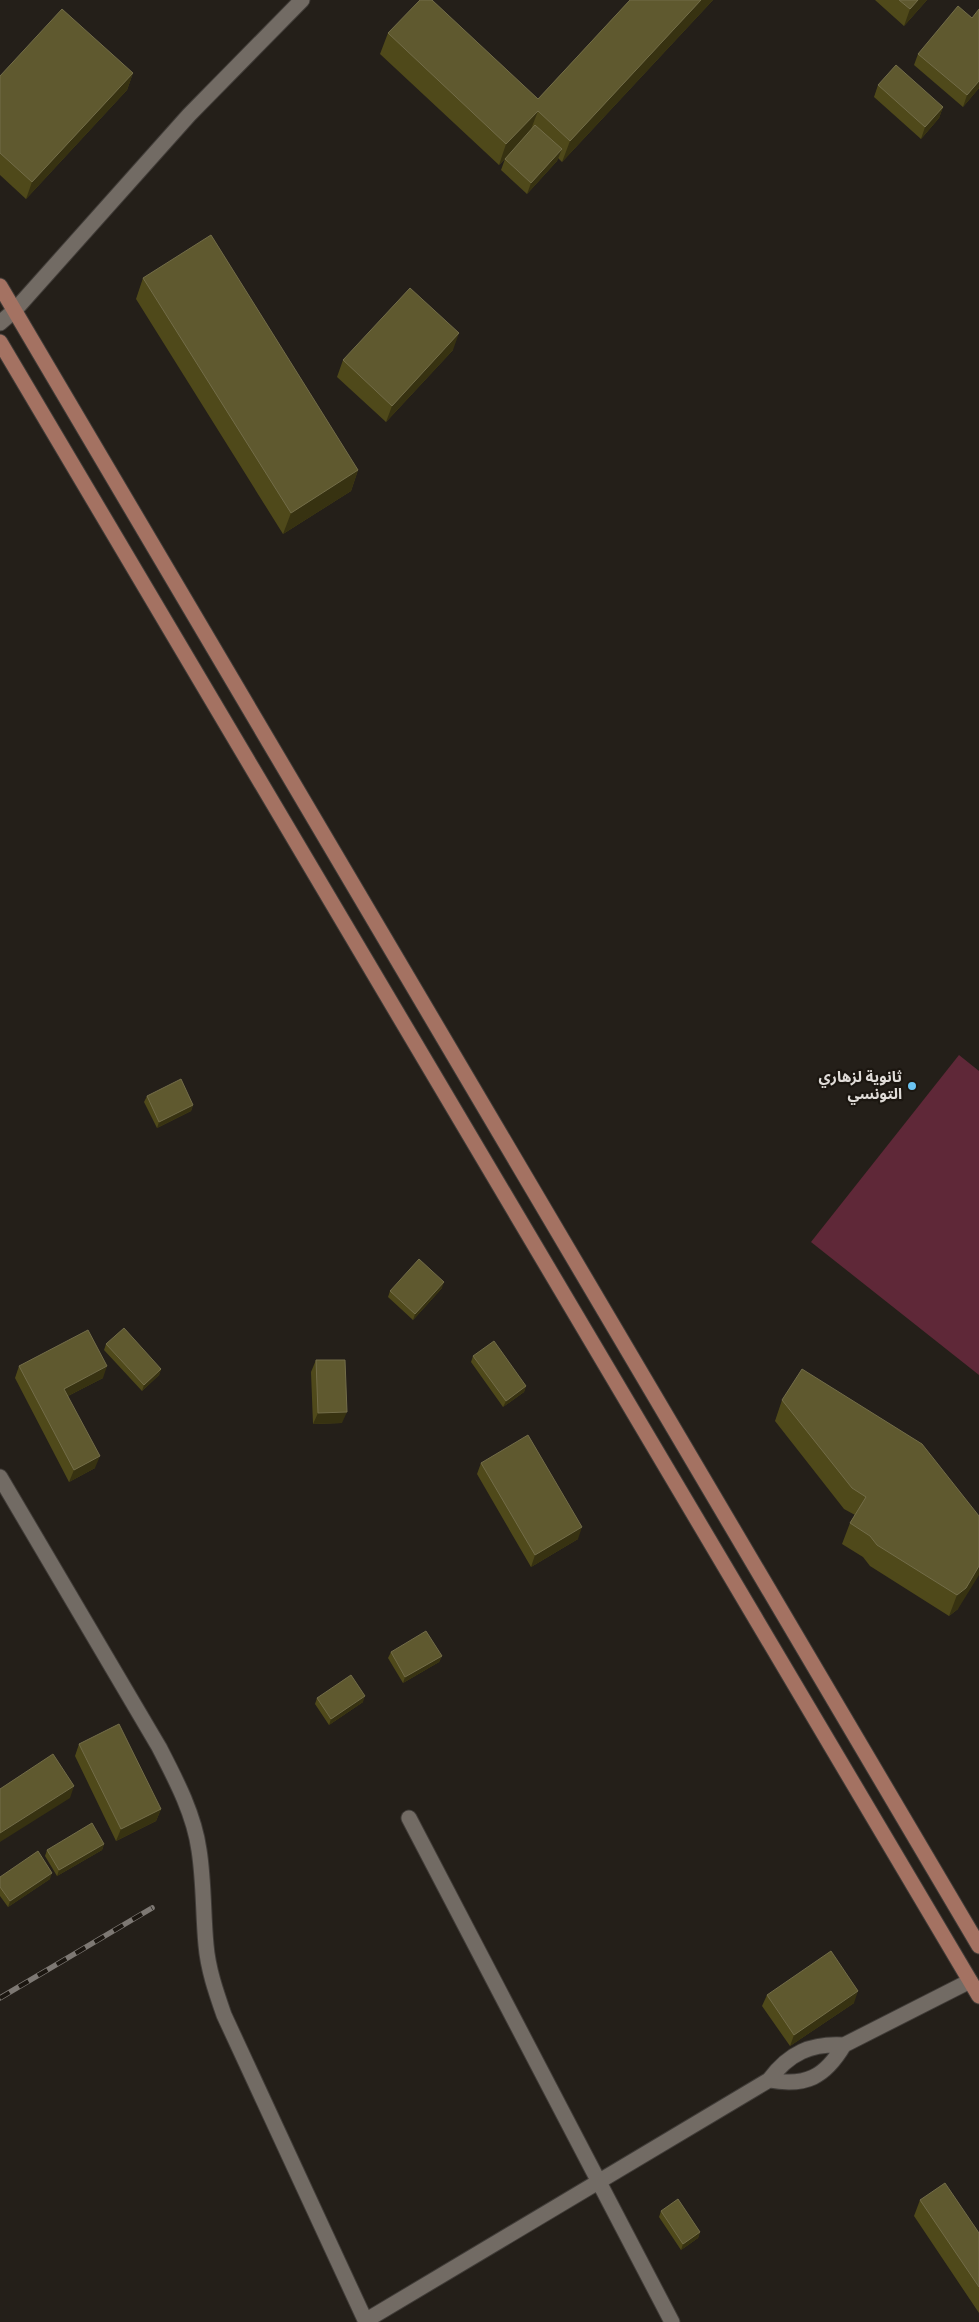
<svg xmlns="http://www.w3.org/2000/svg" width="979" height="2322" font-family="Ubuntu,'Noto Sans Arabic',sans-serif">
<rect width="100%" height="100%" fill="#241f19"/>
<path fill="#5f2838" d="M959,1055L979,1071V1375L811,1242Z"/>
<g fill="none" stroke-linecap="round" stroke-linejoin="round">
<g stroke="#403c38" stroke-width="17">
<path id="minor" d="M0,323L15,310L189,115L302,0
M0,1477L159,1747C176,1780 194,1814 199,1850C204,1881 203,1914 206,1945C208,1969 216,1992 224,2015L366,2322
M409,1818L672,2322
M769,2080C806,2087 825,2077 844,2045
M365,2321L769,2080C789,2053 811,2043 844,2045L970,1981"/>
</g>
<g stroke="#403c38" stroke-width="17">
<path id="major" d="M0,286L979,1946
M0,342L979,1996"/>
</g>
<use href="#minor" stroke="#726b64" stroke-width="15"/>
<use href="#major" stroke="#a47262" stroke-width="15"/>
<g stroke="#7d7873" stroke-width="5.5">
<path id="rail" d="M0,1998L152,1908"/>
</g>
<use href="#rail" stroke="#1b1610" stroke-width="4" stroke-dasharray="11" stroke-linecap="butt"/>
</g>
<path fill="#4f491a" d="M630,0H713L562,162L558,158L557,161L527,194L501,170L505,159L507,157L499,165L380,54L388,33L538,99Z
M875,0H927L904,26Z
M972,18L979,88L963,107L914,65L918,54Z
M133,73L127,90L26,199L0,175V76Z
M878,85L943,107L939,118L921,139L874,97Z
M143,278L358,470L351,491L283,534L136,299Z
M453,350L386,422L337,377L343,360Z
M147,1096L193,1105L191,1111L157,1128L144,1102Z
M442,1288L413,1320L388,1297L390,1291Z
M106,1344L161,1369L159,1375L142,1391L104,1350Z
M473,1356L526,1386L524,1392L503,1407L471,1362Z
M316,1360L342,1423L313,1424L311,1372Z
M19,1366L103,1378L68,1396L95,1468L69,1482L15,1378Z
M782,1400L979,1516L958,1609L949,1616L870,1566L863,1557L842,1544L850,1523L855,1515L844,1509L775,1421Z
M481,1463L578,1539L531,1567L477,1474Z
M391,1652L442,1656L439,1662L403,1683L388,1658Z
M317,1698L363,1702L329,1725L315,1704Z
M79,1744L161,1809L156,1821L116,1841L75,1756Z
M104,1844L102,1850L57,1876L45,1856L47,1850Z
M0,1877L50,1879L8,1907L0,1896Z
M767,1995L854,2003L790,2046L762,2006Z
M920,2200L979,2233V2313L914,2216Z
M661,2211L700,2232L698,2238L681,2250L659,2217Z"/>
<path fill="#373211" d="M701,0H713L562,162L570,141Z
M918,0H927L904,26L910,9Z
M133,73L127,90L26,199L32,182Z
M979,81V88L963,107L967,95Z
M943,107L939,118L921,139L925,127Z
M538,111L530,132L499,165L506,144Z
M562,149L557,161L527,194L531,183Z
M459,333L453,350L386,422L392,406Z
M358,470L351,491L283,534L291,513Z
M193,1105L191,1111L157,1128L159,1122Z
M444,1282L442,1288L413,1320L415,1314Z
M107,1366L103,1378L60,1400L64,1389Z
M161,1369L159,1375L142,1391L144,1385Z
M526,1386L524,1392L503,1407L506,1401Z
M347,1412L342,1423L313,1424L318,1413Z
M100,1456L95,1468L69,1482L74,1470Z
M582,1527L578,1539L531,1567L535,1555Z
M979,1566V1575L958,1609L949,1616L957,1595Z
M442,1656L439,1662L403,1683L405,1677Z
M365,1696L363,1702L329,1725L331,1719Z
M74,1786L70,1798L0,1842V1833Z
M161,1809L156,1821L116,1841L121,1829Z
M104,1844L102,1850L57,1876L59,1870Z
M52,1873L50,1879L8,1907L10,1901Z
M858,1991L854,2003L790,2046L794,2035Z
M700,2232L698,2238L681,2250L683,2244Z"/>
<path fill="#5f592f" stroke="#736d49" d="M420,0H432L538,99L630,0H701L570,141L538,111L506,144L388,33Z
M899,0H918L910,9Z
M958,6L972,18L979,9V81L967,95L918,54Z
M62,9L133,73L32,182L0,153V76Z
M896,65L943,107L925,127L878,85Z
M535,125L562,149L531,183L505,159Z
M211,235L358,470L291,513L143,278Z
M410,288L459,333L392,406L343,360Z
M181,1079L193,1105L159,1122L147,1096Z
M419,1259L444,1282L415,1314L390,1291Z
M124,1328L161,1369L144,1385L106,1344Z
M88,1330L107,1366L64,1389L100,1456L74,1470L19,1366Z
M494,1341L526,1386L506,1401L473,1356Z
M316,1360H345L347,1412L318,1413Z
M802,1369L922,1444L979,1516V1566L966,1588L957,1595L877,1545L870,1536L850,1523L866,1497L852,1488L782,1400Z
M528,1435L582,1527L535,1555L481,1463Z
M426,1631L442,1656L405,1677L391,1652Z
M351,1675L365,1696L331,1719L317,1698Z
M119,1724L161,1809L121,1829L79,1744Z
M53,1754L74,1786L0,1833V1789Z
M92,1823L104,1844L59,1870L47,1850Z
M38,1851L52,1873L10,1901L0,1887V1877Z
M831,1951L858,1991L794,2035L767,1995Z
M945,2183L979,2233V2287L920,2200Z
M678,2199L700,2232L683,2244L661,2211Z"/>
<circle fill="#6ac3f1" stroke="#1b1610" stroke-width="2" cx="912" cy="1086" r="5"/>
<g text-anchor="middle" stroke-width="4.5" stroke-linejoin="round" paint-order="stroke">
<g font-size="15" font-weight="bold" fill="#e0dcd8" stroke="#1b1610" text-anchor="end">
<text x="902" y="1082">ثانوية لزهاري<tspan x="902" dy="17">التونسي</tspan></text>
</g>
</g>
</svg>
